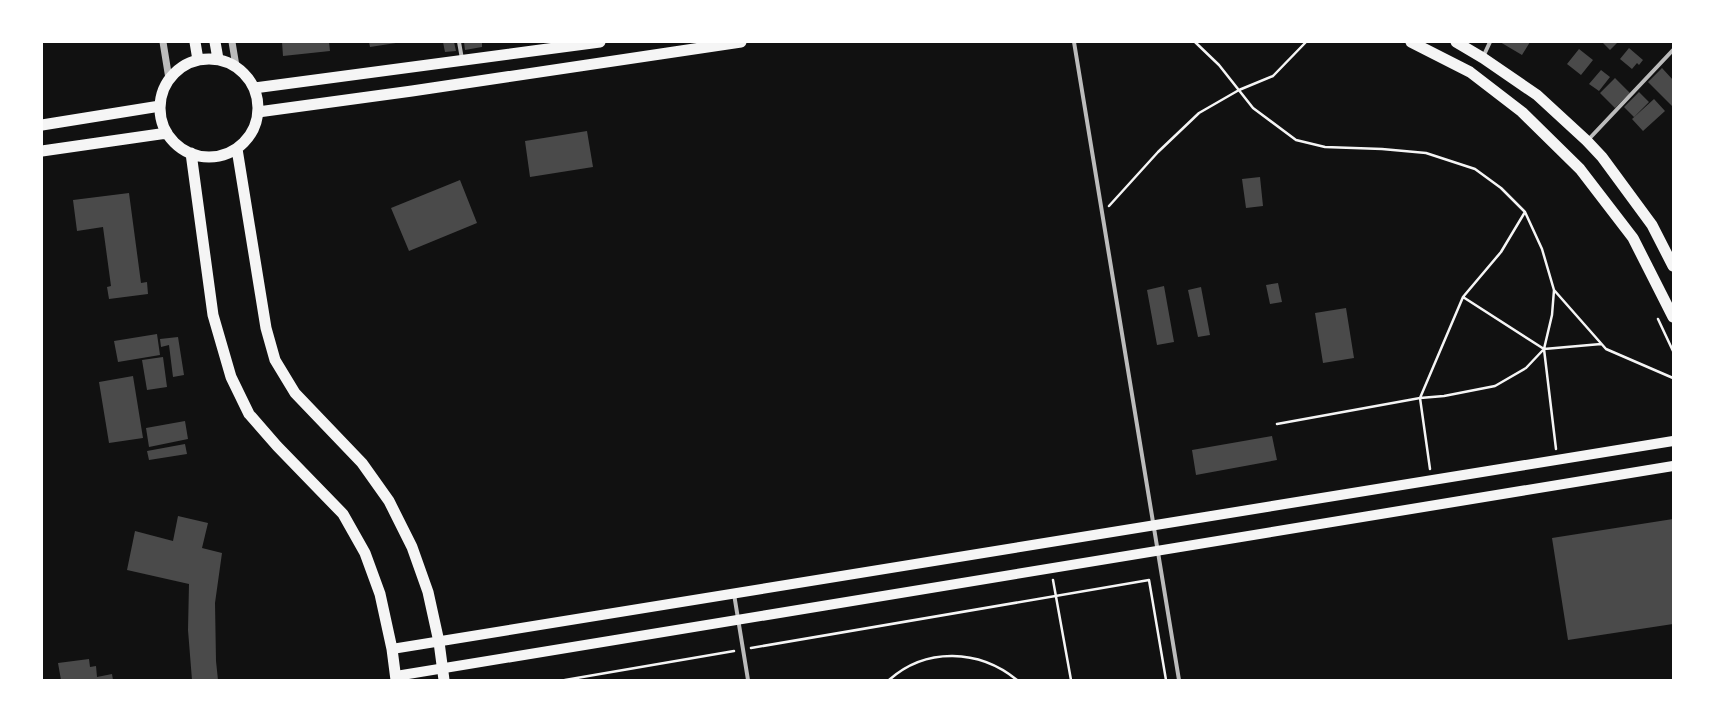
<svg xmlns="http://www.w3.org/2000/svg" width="1715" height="722" font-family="'Libre Baskerville',serif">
<rect width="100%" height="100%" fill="#111"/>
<path fill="#4a4a4a" d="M282,42H329L330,51L283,56Z
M369,42H396V43L370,47Z
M443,42H454L456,51L445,52Z
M464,42H482V47L465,50Z
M1500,42H1530L1522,55Z
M1602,42H1618L1610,50Z
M1629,48L1643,60L1639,65L1637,63L1632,69L1620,59Z
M1579,49L1593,60L1581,75L1567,64Z
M1662,68L1673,80V107L1648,82Z
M1601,70L1610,77L1599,91L1589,84Z
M1615,78L1630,93L1615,108L1600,93Z
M1639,92L1649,102L1634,117L1624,107Z
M1654,99L1665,111L1643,131L1632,119Z
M587,131L593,167L530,177L525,141Z
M1260,177L1263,206L1246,208L1242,179Z
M460,180L477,223L409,251L391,208Z
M129,193L141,283L147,282L148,294L109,299L107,287L111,286L103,227L77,231L73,200Z
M1278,283L1282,302L1270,304L1266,285Z
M1164,286L1174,342L1157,345L1147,290Z
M1201,287L1210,335L1198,337L1188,290Z
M1346,308L1354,358L1323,363L1315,313Z
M157,334L160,355L118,362L114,341Z
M178,337L184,375L173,377L169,345L161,347L160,339Z
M163,357L167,387L147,390L142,360Z
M133,376L143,438L109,443L99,382Z
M185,421L188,439L149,447L146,428Z
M1272,436L1277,460L1196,475L1192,450Z
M185,444L187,454L149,460L147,451Z
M178,516L208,523L202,548L222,553L215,603L216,661L218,680H192L188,630L189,584L127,570L135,531L173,541Z
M1673,519V624L1568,640L1552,538Z
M89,659L90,667L96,666L97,677L112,674L113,680H61L58,663Z"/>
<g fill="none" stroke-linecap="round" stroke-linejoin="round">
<path stroke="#f5f5f5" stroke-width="2.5" d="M1195,42L1219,65L1253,108L1296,140L1325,147L1382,149L1426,153L1475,169L1501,188L1525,212L1542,249L1554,290L1552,315L1544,349L1526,368L1495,386L1444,396L1420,398L1277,424
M1109,206L1158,152L1199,113L1239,90L1273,76L1306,42
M1554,290L1606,349L1673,378
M1463,297L1544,349L1556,449
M1658,319L1673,351
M1544,349L1601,344
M1430,469L1420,398L1463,297L1501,252L1525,212
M1053,580L1071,680
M751,648L1149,580L1166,680
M565,680L734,651
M889,680C926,647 979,649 1017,680"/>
<path stroke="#bcbcbc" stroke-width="4" d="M459,42L462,59
M1074,42L1179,680
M1483,57L1490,42
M1588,140L1673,50
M734,594L748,680"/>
<path stroke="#bcbcbc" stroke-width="7" d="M163,42L169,79
M232,42L236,66"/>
<path stroke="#f5f5f5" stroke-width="10" d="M392,649L1673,441
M396,676L1673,466"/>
<path stroke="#f5f5f5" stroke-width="11" d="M195,42L198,60
M215,42L218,59
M1411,42L1470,72L1522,112L1580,169L1633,238L1673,317
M1456,42L1483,58L1537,95L1587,141L1602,157L1652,225L1673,266
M160 108a49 49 0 1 1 98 0a49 49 0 1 1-98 0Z
M254,88L600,42
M258,112L412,91L741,42
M42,125L160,106
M237,149L266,328L275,360L295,393L362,463L389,501L412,547L428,592L439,642L444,680
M42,151L167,133
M191,153L213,315L231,377L249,414L277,446L343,514L365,553L380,594L392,649L396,680"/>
</g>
<rect width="1715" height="722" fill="none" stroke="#ffffff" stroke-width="86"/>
</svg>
